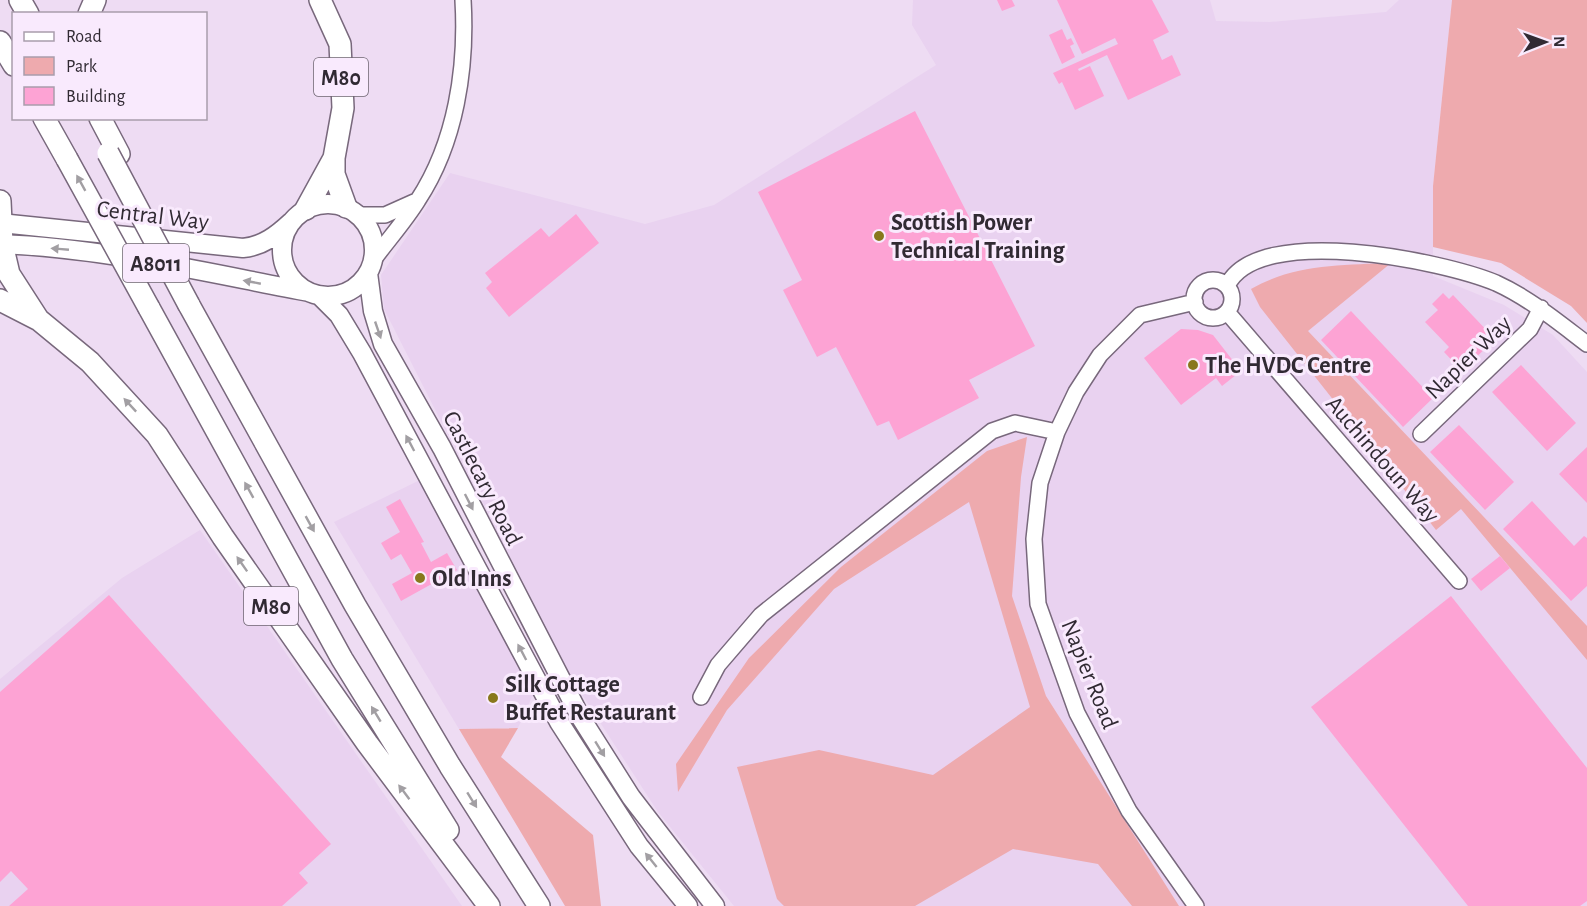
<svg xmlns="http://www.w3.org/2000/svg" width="1587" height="906" font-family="'Alegreya Sans',sans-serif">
<rect width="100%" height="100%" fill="#eedcf3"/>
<path fill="#e9d2f0" d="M913,0H1210L1216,21L1270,22L1386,12L1399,0H1452L1433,186V276L1504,305L1553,335L1587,372V906H734L658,812L572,679L384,309L381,275L450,173L645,224L714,205L936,65L912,25Z
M422,479L535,690L518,728L459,729L334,522Z
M200,530L462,906H0V679L122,578Z"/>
<path fill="#eeaaae" d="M1452,0H1587V323L1571,306L1501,263L1433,247V186Z
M1391,263L1308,331L1587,626V660L1461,509L1436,530L1260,307L1251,289C1294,264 1343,265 1391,263Z
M1027,437L1021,477L1012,596L1046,696L1179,906H1132L1098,864L1013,849L915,906H784L777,899L737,767L819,750L933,775L1030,707L969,502L834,589L727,710L678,792L676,764L749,658L841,567L987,451Z
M518,728L501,757L593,835L601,906H565L459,729Z"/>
<path fill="#fda3d4" d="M997,0H1012L1015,6L1002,11Z
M1057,0H1152L1169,32L1153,40L1162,60L1172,55L1181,75L1128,100L1107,55L1078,69L1079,71L1090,66L1104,96L1075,110L1062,82L1059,84L1053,73L1118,44L1115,38L1082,54Z
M1062,29L1067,40L1071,38L1074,44L1070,46L1075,57L1062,64L1049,35Z
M915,111L1035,346L969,380L979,398L898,440L889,421L877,426L836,347L817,357L783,290L802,280L758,192Z
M576,214L599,243L509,317L486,288L492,282L485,273L541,228L549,237Z
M1443,293L1449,299L1453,295L1495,339L1462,371L1444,352L1449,347L1425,322L1438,310L1432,304Z
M1351,311L1433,398L1403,427L1321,340Z
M1181,329L1198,330L1213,335L1241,371L1222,386L1216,378L1181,405L1144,358Z
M1521,365L1576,423L1547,451L1492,392Z
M1459,425L1514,482L1485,510L1430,452Z
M1587,447V503L1559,474Z
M400,499L424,542L421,543L431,562L447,553L457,570L401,601L392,584L412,573L401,554L391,560L381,543L400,532L386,507Z
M1532,501L1574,546L1584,536L1587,538V586L1571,601L1503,529Z
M1500,556L1510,568L1481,591L1471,579Z
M109,595L331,844L299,873L308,883L282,906H9L28,889L11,871L0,882V692Z
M1451,596L1587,768V901L1580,906H1468L1311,707Z"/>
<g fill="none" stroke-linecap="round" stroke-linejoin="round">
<g stroke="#78687c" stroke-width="18">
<path id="minor" d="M359,215H385L414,202
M374,259C388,240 405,221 418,200C456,142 467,68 463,0
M1194 299a19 19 0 1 1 38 0a19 19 0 1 1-38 0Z
M1227,286C1257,222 1443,261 1496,283C1529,298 1558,322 1587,344
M1195,302L1140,315L1100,355L1076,392L1057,432L1040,483L1034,539L1038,604L1077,713L1129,811L1196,906
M1227,312L1459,581
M1421,434L1530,329L1541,308
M701,697L718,665L761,615L992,431L1015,423L1057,432"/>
</g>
<g stroke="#78687c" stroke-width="21">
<path id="major" d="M282 250a46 46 0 1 1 92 0a46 46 0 1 1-92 0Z
M0,223L243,248C263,246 277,235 291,222
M0,244C105,248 207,273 309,292
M368,273L373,311L383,344L442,448L581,718L631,797L715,906
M320,296L339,315L362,353L559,722L639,846L688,906"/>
</g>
<g stroke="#78687c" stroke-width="24">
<path id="highway" d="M20,0L28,14
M89,14L95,0
M0,42L14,65
M44,118L67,159
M100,118L119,154
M334,158V174L346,207
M0,201L2,244L9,274L38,319
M306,209L334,158L343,108L340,44L320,0
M0,300L39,320L90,362L157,435L223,537L367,743L489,906
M189,305L355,605L450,766L539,906
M149,308L342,659L448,830"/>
</g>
<use href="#minor" stroke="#fff" stroke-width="15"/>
<use href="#major" stroke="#fff" stroke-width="18"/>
<use href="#highway" stroke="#fff" stroke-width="21"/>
<g stroke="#78687c" stroke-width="24" stroke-linecap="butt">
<path id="highway-bridge" d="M108,153L189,305
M67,159L149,308"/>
</g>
<use href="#highway-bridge" stroke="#fff" stroke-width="21"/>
</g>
<defs><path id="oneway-solid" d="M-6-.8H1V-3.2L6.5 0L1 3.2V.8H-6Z" transform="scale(1.5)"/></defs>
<g fill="#a29fa3">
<use href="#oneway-solid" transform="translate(81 183) rotate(-119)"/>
<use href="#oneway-solid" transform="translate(60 249) rotate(-175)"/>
<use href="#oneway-solid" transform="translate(252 282) rotate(-169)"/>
<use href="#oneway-solid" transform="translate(378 330) rotate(71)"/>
<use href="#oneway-solid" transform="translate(130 405) rotate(-133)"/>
<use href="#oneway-solid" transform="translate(410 443) rotate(-118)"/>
<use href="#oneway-solid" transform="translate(249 490) rotate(-119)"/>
<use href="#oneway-solid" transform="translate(469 502) rotate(63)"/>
<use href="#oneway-solid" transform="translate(310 524) rotate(61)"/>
<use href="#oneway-solid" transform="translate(242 564) rotate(-125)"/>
<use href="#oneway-solid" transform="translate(522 652) rotate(-118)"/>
<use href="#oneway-solid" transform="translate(376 714) rotate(-121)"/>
<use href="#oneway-solid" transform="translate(600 749) rotate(58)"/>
<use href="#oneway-solid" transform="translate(404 792) rotate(-127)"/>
<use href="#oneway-solid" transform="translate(472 800) rotate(58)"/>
<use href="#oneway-solid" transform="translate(651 860) rotate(-129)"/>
</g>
<g fill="#88781c" stroke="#f9eafd" stroke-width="2">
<circle cx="879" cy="236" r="6"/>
<circle cx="1193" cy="365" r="6"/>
<circle cx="420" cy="578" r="6"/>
<circle cx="493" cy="698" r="6"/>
</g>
<g text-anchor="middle" stroke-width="6" stroke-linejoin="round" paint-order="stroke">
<g fill="#f9eafd" stroke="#6d6470" stroke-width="1.5">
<rect x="314" y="58" width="54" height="38" rx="4.5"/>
<rect x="123" y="244" width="66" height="38" rx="4.5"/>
<rect x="244" y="587" width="54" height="38" rx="4.5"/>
</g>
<g font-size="22" font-weight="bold" fill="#312a33">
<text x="341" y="85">M80</text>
<text x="156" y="271">A8011</text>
<text x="271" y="614">M80</text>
</g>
<g font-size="24" fill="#312a33" stroke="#f9eafd">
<text transform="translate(153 215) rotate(7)" y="8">Central Way</text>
<text transform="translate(1468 357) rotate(-44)" y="8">Napier Way</text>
<text transform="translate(1383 459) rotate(49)" y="8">Auchindoun Way</text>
<text transform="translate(483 478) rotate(63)" y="8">Castlecary Road</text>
<text transform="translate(1090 674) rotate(68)" y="8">Napier Road</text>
</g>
<g font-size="24" font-weight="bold" fill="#312a33" stroke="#f9eafd" text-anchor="start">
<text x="891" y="230">Scottish Power<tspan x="891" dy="28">Technical Training</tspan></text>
<text x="1205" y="373">The HVDC Centre</text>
<text x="432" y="586">Old Inns</text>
<text x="505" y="692">Silk Cottage<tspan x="505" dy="28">Buffet Restaurant</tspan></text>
</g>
</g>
<rect x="12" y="12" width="195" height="108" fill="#f9eafd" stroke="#a99dac" stroke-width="1.5"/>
<rect x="24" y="32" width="30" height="9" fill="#ffffff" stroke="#a99dac" stroke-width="1.5"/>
<text x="66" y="42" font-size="18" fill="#312a33">Road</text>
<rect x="24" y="57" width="30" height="18" fill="#eeaaae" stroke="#a99dac" stroke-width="1.5"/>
<text x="66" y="72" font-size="18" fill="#312a33">Park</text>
<rect x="24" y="87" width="30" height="18" fill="#fda3d4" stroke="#a99dac" stroke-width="1.5"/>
<text x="66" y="102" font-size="18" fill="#312a33">Building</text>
<g transform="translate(1545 42) rotate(89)" stroke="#f9eafd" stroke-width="4.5" paint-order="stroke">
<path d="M0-4.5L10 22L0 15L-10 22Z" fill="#312a33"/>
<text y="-9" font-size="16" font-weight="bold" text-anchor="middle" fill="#312a33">N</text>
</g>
</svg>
